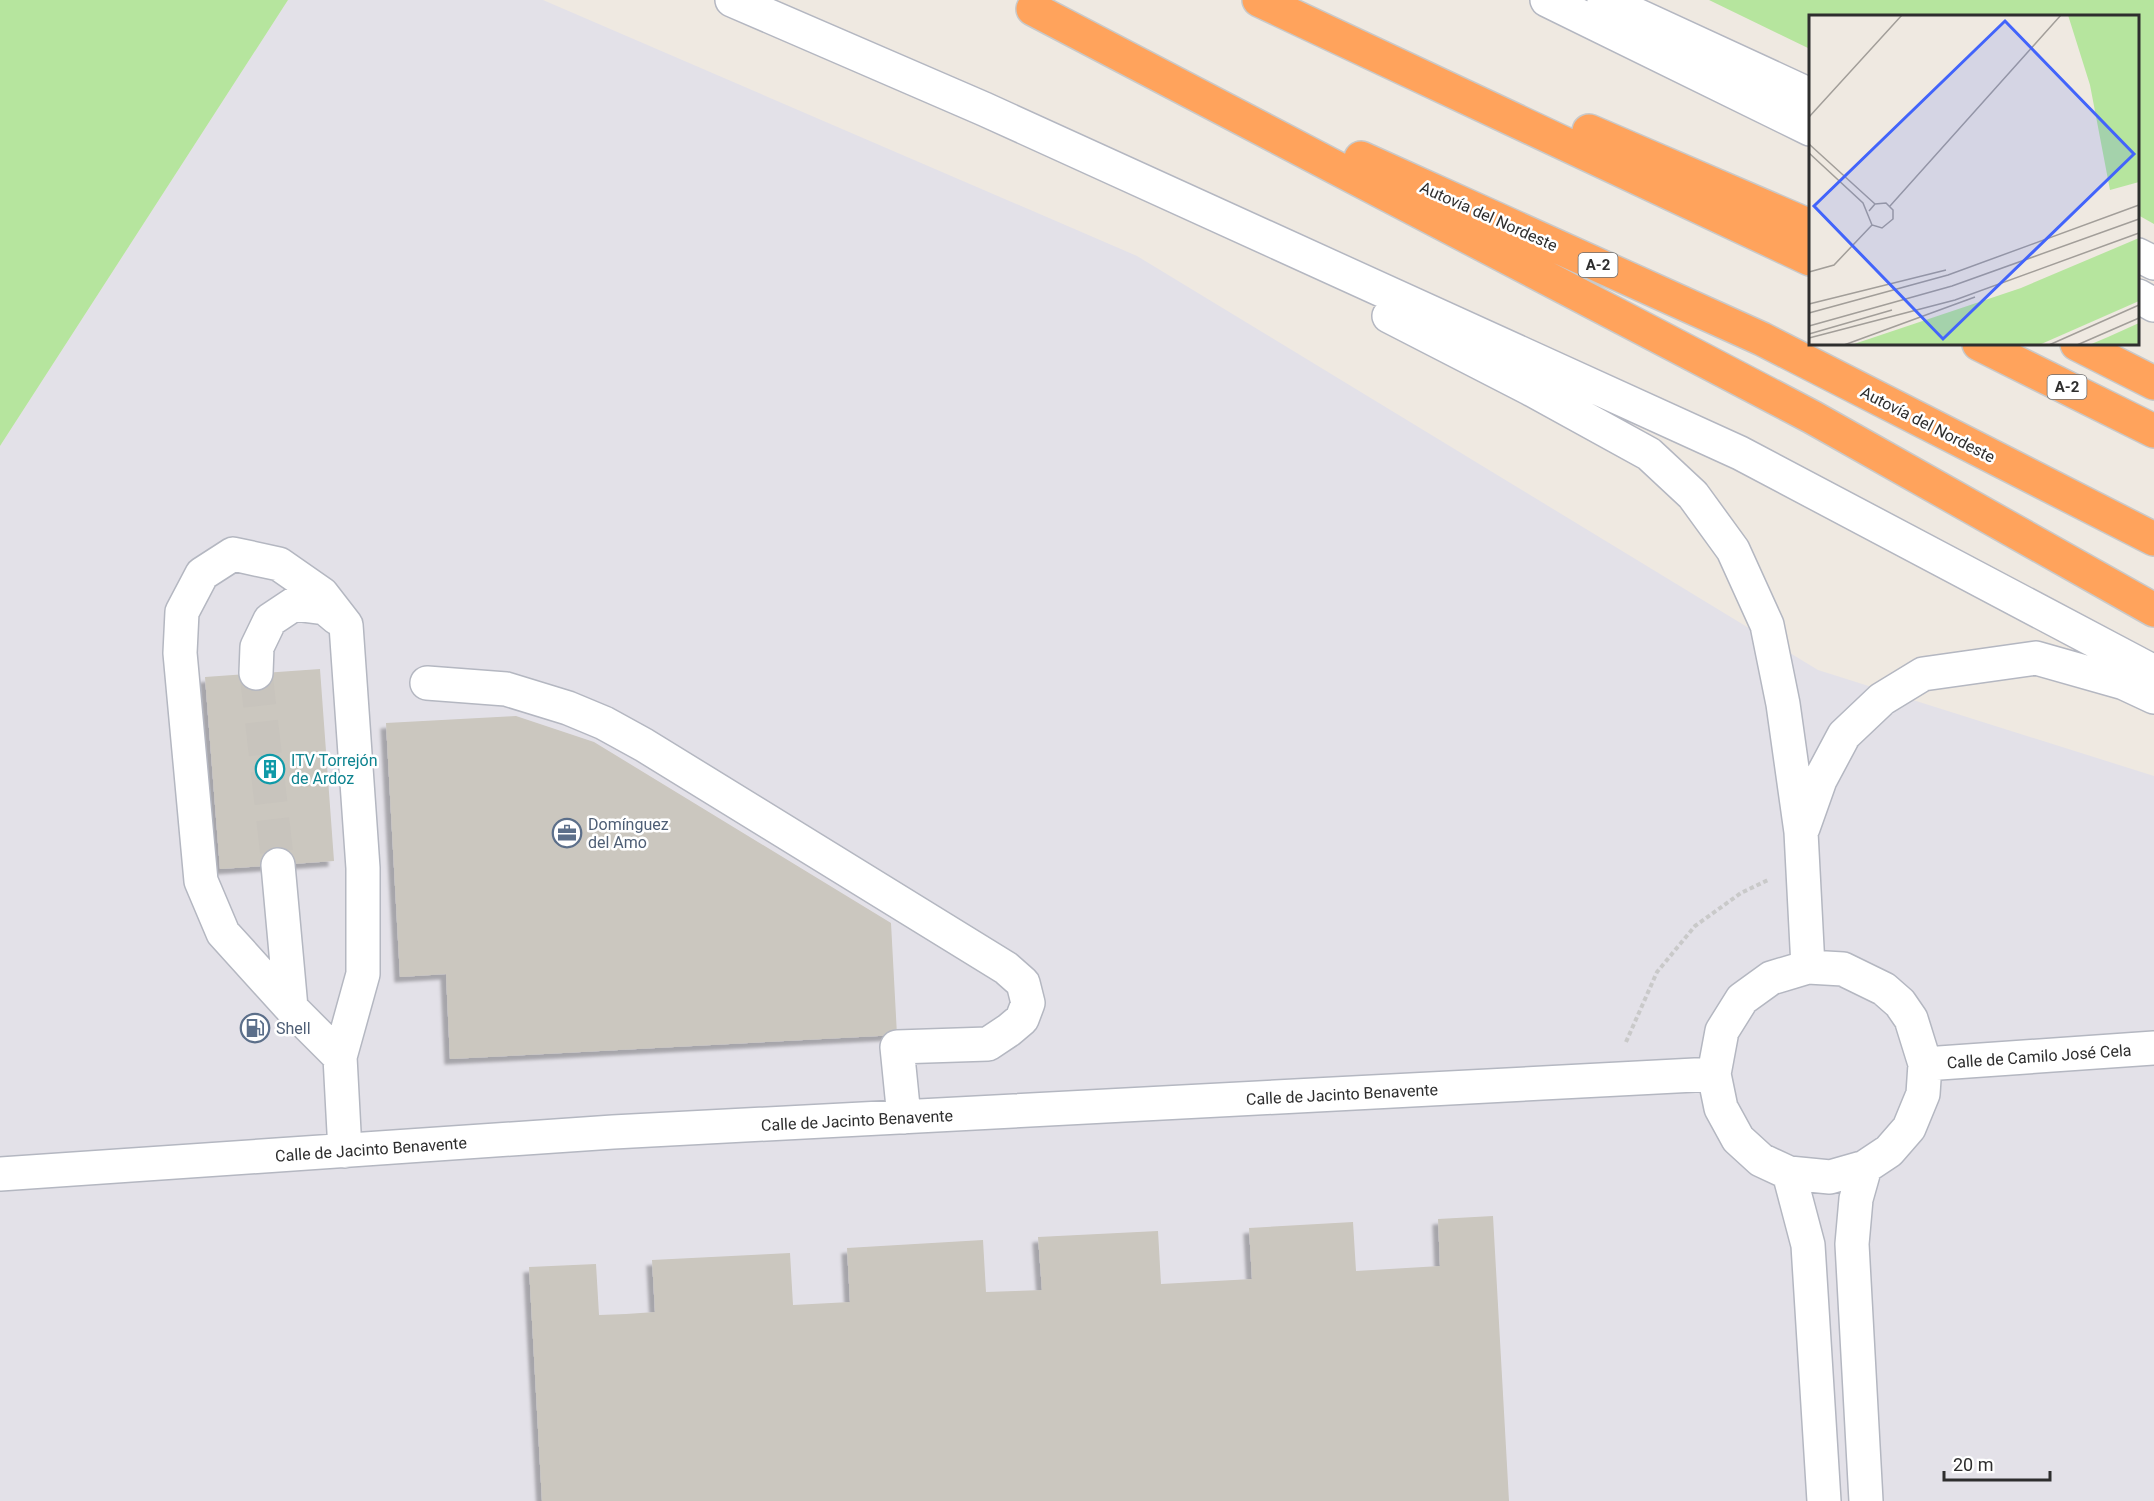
<svg xmlns="http://www.w3.org/2000/svg" width="2154" height="1501" font-family="Roboto,sans-serif">
<defs>
<filter id="shadow"><feDropShadow dx="-5.5" dy="5.5" stdDeviation="1.5" flood-color="#0004"/></filter>
</defs>
<rect width="100%" height="100%" fill="#efe9e1"/>
<path fill="#e3e1e8" d="M288,0H543L1137,256L1818,670L2154,776V1501H0V446Z"/>
<path fill="#b6e59e" d="M0,0H288L0,446Z
M1709,0H2154V224L2138,215V16H1810V49Z"/>
<path fill="#cbc7bf" filter="url(#shadow)" d="M320,669L334,861L220,869L205,677Z
M516,716L594,742L891,923L897,1035L450,1059L446,974L400,977L386,723Z
M1493,1216L1509,1501H542L529,1267L596,1264L599,1315L626,1314L655,1312L652,1260L790,1253L793,1305L850,1302L847,1248L983,1240L986,1292L1042,1290L1038,1237L1158,1231L1161,1284L1252,1279L1249,1228L1353,1222L1356,1271L1440,1266L1438,1219Z"/>
<g fill="none" stroke-linecap="round" stroke-linejoin="round">
<path stroke="#c8c4bd" stroke-width="33" stroke-dasharray="33 16" stroke-linecap="butt" d="M256,673L278,865"/>
<g stroke="#b4b7c1" stroke-width="36">
<path id="minor" d="M732,0L984,109L1740,453L2154,672
M1547,0L1810,129
M1604,0L1810,95
M2138,255L2154,263
M2138,296L2154,305
M1389,316L1529,388L1649,454L1693,495L1733,550L1767,625L1783,704L1801,832L1808,967
M256,673L257,647L270,620L294,604L325,608L337,618
M427,683L506,689L568,708L604,723L644,745L1006,968L1023,983L1028,1003L1022,1019L1009,1030L988,1044L897,1047L904,1117
M1803,828L1820,780L1844,735L1882,699L1923,674L2036,658L2124,683L2154,697
M278,865L291,1008
M340,1057L291,1008L223,933L201,881L180,653L182,612L202,574L233,554L279,564L322,594L346,625L363,868V974L340,1057L345,1151
M1925,1064L2154,1048
M1865,1167L1830,1177L1789,1173L1761,1160L1738,1139L1721,1108L1714,1074L1722,1031L1742,999L1771,978L1808,967L1843,969L1884,989L1900,1003L1911,1019L1925,1064L1923,1094L1909,1128L1889,1151L1865,1167L1856,1199L1852,1244L1866,1501
M1789,1173L1808,1245L1824,1501
M0,1174L613,1132L1714,1074"/>
</g>
<g stroke="#c9c9c9" stroke-width="36">
<path id="highway" d="M1259,0L1810,259
M1033,9L1812,417L2154,610
M1589,131L1810,226
M1361,158L1762,339L2154,539
M1979,344L2154,431
M2077,344L2154,383"/>
</g>
<path stroke="#c9c9c9" stroke-width="4" stroke-dasharray="4.5 3" stroke-linecap="butt" d="M1626,1042L1657,972L1695,926L1741,893L1768,880"/>
<use href="#minor" stroke="#fff" stroke-width="33"/>
<use href="#highway" stroke="#ffa35c" stroke-width="33"/>
</g>
<defs>
<g id="building-ring" transform="scale(1.5)"><circle r="9.5" fill="#fff" stroke="#0f9aa8" stroke-width="1.5"/><path d="M-4-6H4V6H1V3H-1V6H-4ZM-2.5-4.3h1.7v1.8h-1.7ZM.8-4.3h1.7v1.8H.8ZM-2.5-1h1.7V.8h-1.7ZM.8-1h1.7V.8H.8Z" fill="#0f9aa8"/></g>
<g id="office-ring" transform="scale(1.5)"><circle r="9.5" fill="#fff" stroke="#5c6f8a" stroke-width="1.5"/><path d="M-6-3h4V-5.5h4V-3h4V5H-6ZM-1-4.5V-3h2v-1.5ZM-6 0V1H6V0Z" fill="#5c6f8a"/></g>
<g id="fuel-ring" transform="scale(1.5)"><circle r="9.5" fill="#fff" stroke="#5c6f8a" stroke-width="1.5"/><path d="M-5.5-6h7V0h2V4h1.3V-2.5L3-4.5l.8-.8L6-3V5H2.5V1h-1V6h-7ZM-4.2-4.7v3.2H.2V-4.7Z" fill="#5c6f8a"/></g>
</defs>
<g fill-rule="evenodd">
<use href="#building-ring" x="270" y="769"/>
<use href="#office-ring" x="567" y="833"/>
<use href="#fuel-ring" x="255" y="1028"/>
</g>
<g text-anchor="middle" stroke-width="5" stroke-linejoin="round" paint-order="stroke">
<g fill="#fff" stroke="#6d6d6d" stroke-width="1.5">
<rect x="1578.5" y="253" width="39" height="24" rx="4.5"/>
<rect x="2047.5" y="375" width="39" height="24" rx="4.5"/>
</g>
<g font-size="15" font-weight="bold" fill="#2e2e2e">
<text x="1598" y="270">A-2</text>
<text x="2067" y="392">A-2</text>
</g>
<g font-size="16" fill="#2e2e2e" stroke="#fff">
<text transform="translate(1489 216) rotate(24)" y="6">Autovía del Nordeste</text>
<text transform="translate(1928 424) rotate(27)" y="6">Autovía del Nordeste</text>
<text transform="translate(2039 1056) rotate(-4)" y="6">Calle de Camilo José Cela</text>
<text transform="translate(1342 1094) rotate(-3)" y="6">Calle de Jacinto Benavente</text>
<text transform="translate(857 1120) rotate(-3)" y="6">Calle de Jacinto Benavente</text>
<text transform="translate(371 1149) rotate(-4)" y="6">Calle de Jacinto Benavente</text>
</g>
<g font-size="16" fill="#0d838f" stroke="#fff" text-anchor="start">
<text x="291" y="766">ITV Torrejón<tspan x="291" dy="18">de Ardoz</tspan></text>
</g>
<g font-size="16" fill="#4e5e75" stroke="#fff" text-anchor="start">
<text x="588" y="830">Domínguez<tspan x="588" dy="18">del Amo</tspan></text>
<text x="276" y="1034">Shell</text>
</g>
</g>
<g transform="translate(1809 15)">
<rect width="330" height="330" fill="#efe9e1"/>
<path d="M259,0H330V167L301,175L281,70ZM330,223V286L230,330H42L212,273ZM330,308V330H280L299,322Z" fill="#b6e59e"/>
<path fill="none" stroke="#a29e99" stroke-width="1.5" d="M0,102L93,0M0,129L66,189M0,138L54,188L63,210L73,213L84,204V195L77,188L66,189L60,196M81,191L252,0M0,257L25,250L63,210M0,289L137,255M0,298L139,260L330,190M0,311L143,271L330,204M0,319L83,295M0,323L146,285L330,218M35,330L166,282M240,330L330,290M268,330L330,303"/>
<path fill="#4264fb" fill-opacity="0.15" stroke="#4264fb" stroke-width="3" d="M196,6L325,139L134,324L5,191Z"/>
<rect width="330" height="330" fill="none" stroke="#2e2e2e" stroke-width="3"/>
</g>
<path d="M1944 1471v9h106v-9" fill="none" stroke="#2e2e2e" stroke-width="3"/>
<text x="1953" y="1471" font-size="18" fill="#2e2e2e" stroke="#ffffff" stroke-width="4.5" paint-order="stroke">20 m</text>
</svg>
